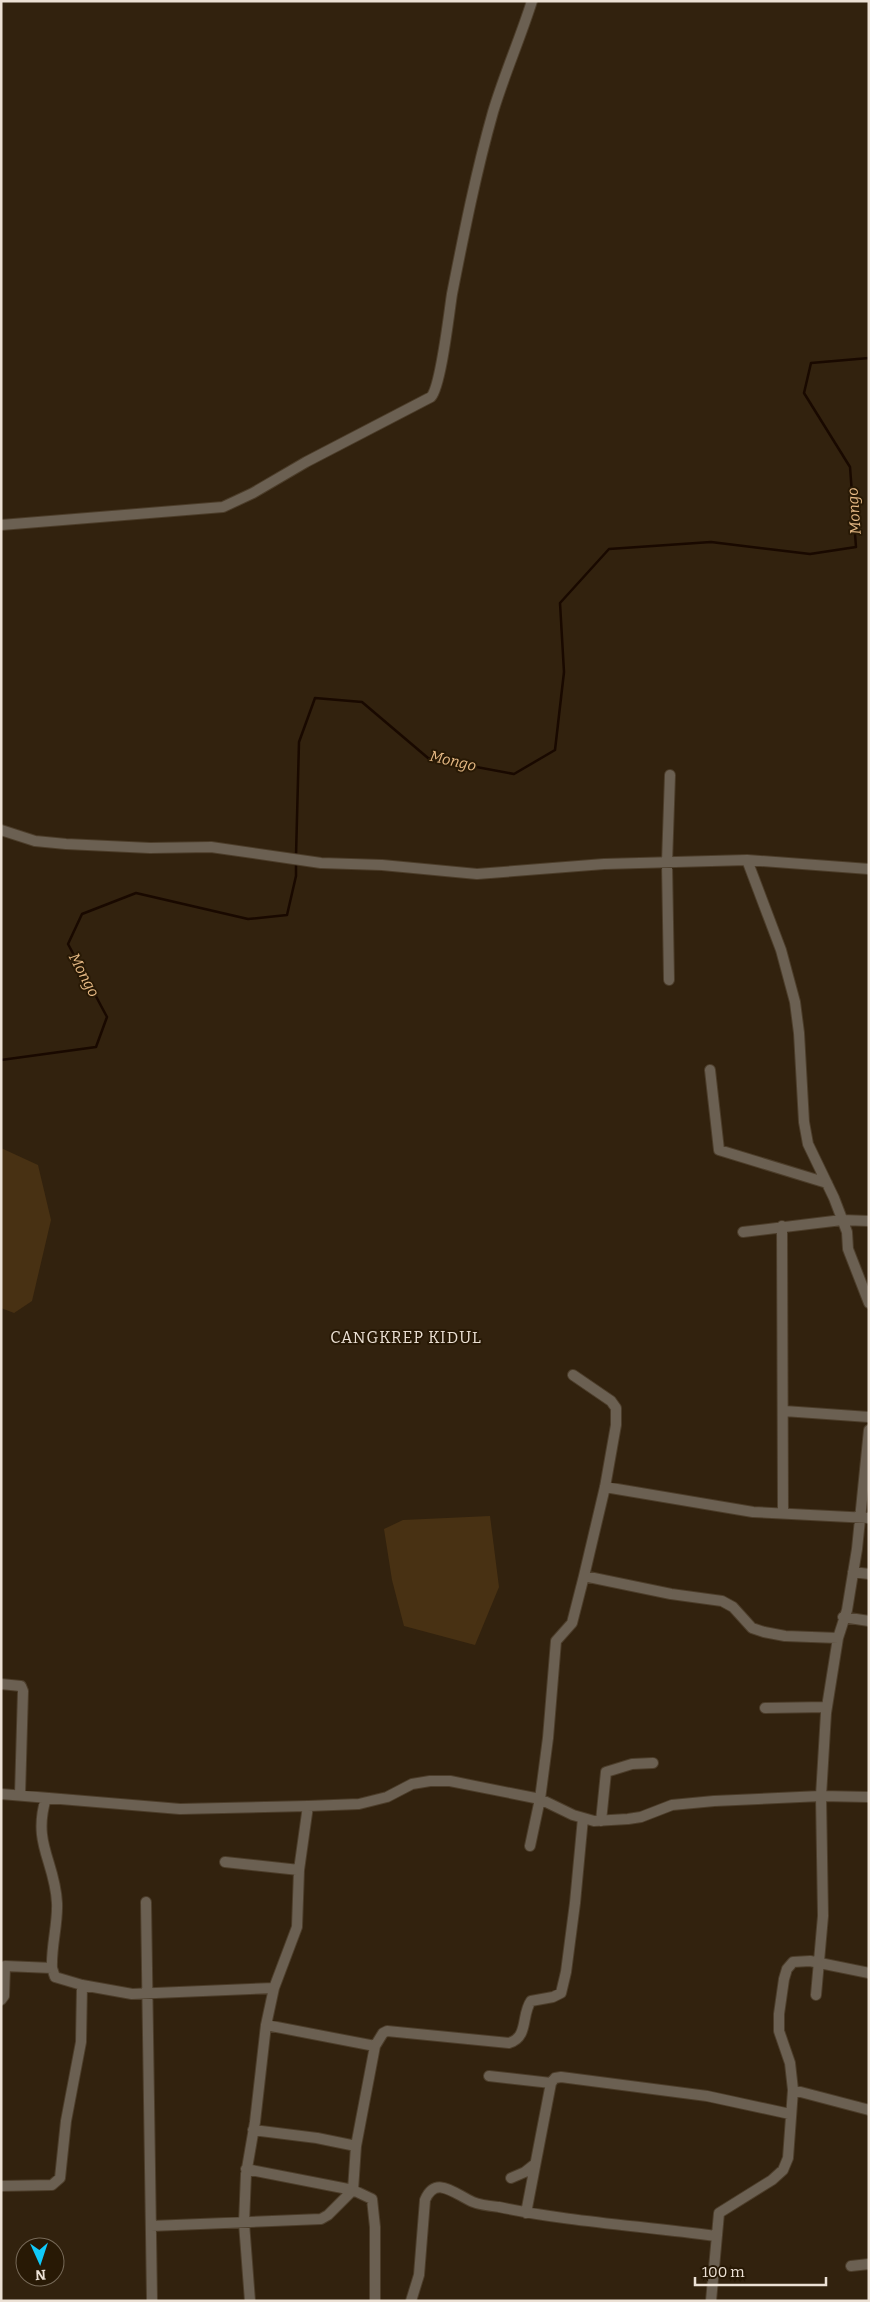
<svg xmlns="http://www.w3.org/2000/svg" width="870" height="2302" font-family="Bitter,serif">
<rect width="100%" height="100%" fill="#32220e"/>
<path fill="#483113" d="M1,1148L38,1165L51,1220L32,1301L14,1313L1,1308Z
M490,1516L499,1587L475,1645L404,1626L392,1580L384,1529L403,1520Z"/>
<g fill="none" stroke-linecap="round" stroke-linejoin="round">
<path stroke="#190900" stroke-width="2.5" d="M296,856L299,742L315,698L362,702L428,758L514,774L555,750L564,672L560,603L609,549L711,542L810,554L856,547L850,467L804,393L811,363L869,358
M1,1060L96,1047L107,1017L68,944L82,914L136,893L248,919L287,915L296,876V862"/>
<g stroke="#4c3d2a" stroke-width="12">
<path id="minor" d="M1,525L223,507L253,493L306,462L431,397C441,386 449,313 452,294C464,233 476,172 493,112C504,75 520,39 532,1
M1,830L35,841L66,844L150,848L211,847L321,863L382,865L477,874L604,864L747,860L869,869
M747,860L781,950L795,1002L799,1033L804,1122L808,1144L834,1198L847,1232L848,1249L869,1303
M669,980L667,863L670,775
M710,1070L719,1150L827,1183
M782,1226L783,1513
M743,1232L842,1220L869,1221
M573,1375L611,1401L616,1408V1425L605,1487L584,1576L671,1594L722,1601L733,1607L752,1628L764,1632L785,1636L838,1638
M784,1411L869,1417
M605,1487L753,1512L869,1518
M853,1572L869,1574
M843,1617L869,1621
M1,1684L21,1686L23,1691L20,1795
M765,1708L827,1707
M1,1794L180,1809L308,1806L359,1804L387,1797L412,1784L430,1781H450L540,1799L573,1815L594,1821L628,1819L641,1817L672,1805L714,1801L821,1796L869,1797
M46,1798C32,1844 55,1861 57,1903C58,1924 51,1946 52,1968
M601,1821L606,1772L632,1764L653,1763
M530,1846L540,1799L548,1738L556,1641L572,1623L584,1576
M225,1862L299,1870
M146,1902L152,2301
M816,1995L823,1916L821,1796L826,1713L838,1638L847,1610L857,1549L869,1430
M1,2000L4,1996L5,1966L52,1968L55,1977L82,1985L132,1994L274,1988
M375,2046L383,2033L387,2031L509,2043C529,2037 521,2015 531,2001L553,1997L561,1993L566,1972L575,1903L583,1818
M489,2076L551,2083L555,2078L561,2077L707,2096L790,2114
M793,2090L869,2110
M253,2130L317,2138L356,2146
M246,2169L353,2190L372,2199L375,2227V2301
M511,2178L525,2172L535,2164
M1,2186L52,2185L60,2178L66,2121L81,2042L82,1985
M526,2213L551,2083
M151,2226L321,2219L328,2215L353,2190L356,2146L375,2046L266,2025
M851,2266L869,2264
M250,2301L244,2223L246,2174L255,2122L266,2025L274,1988L297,1927L299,1870L308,1806
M411,2301L419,2275L425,2200C436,2174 456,2195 473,2202C480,2205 490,2206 499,2207C570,2222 644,2226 715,2236
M711,2301L719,2213L772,2180L783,2170L788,2158L793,2090L790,2063L779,2031V2014L784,1979L787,1969L793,1962L810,1961L869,1973"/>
</g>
<use href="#minor" stroke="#6b6052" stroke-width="10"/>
</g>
<g text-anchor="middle" stroke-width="4" stroke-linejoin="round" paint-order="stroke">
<g font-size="15" font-style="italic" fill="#e8bb86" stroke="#281905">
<text transform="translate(854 511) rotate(-94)" y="5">Mongo</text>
<text transform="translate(453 761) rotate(13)" y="5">Mongo</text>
<text transform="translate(84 975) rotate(62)" y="5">Mongo</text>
</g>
<g font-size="16" letter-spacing="1" fill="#ece1d5" stroke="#281905">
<text x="406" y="1343">CANGKREP KIDUL</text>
</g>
</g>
<rect width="870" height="2302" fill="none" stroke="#ece1d5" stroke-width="5"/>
<g transform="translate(40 2262) rotate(177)"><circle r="24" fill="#281905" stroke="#766958"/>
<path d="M0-4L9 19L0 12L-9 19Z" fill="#10cafa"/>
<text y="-8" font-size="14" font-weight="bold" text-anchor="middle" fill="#ece1d5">N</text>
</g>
<path d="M695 2277v8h131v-8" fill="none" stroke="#ece1d5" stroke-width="2.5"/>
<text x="702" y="2277" font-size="15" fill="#ece1d5" stroke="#281905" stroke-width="4" paint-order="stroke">100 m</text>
</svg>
